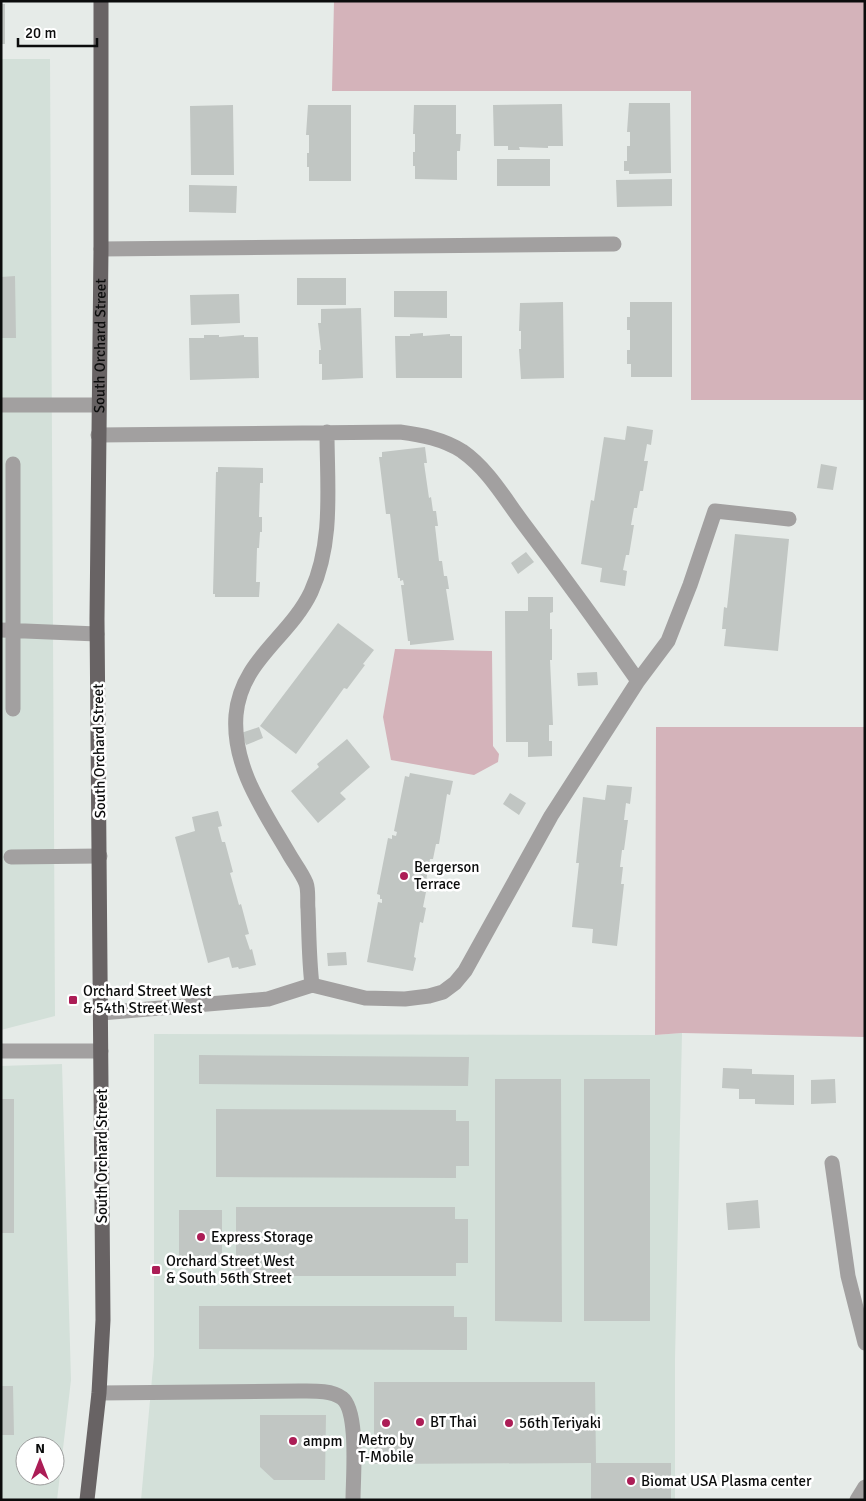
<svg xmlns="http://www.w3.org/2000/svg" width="866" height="1501" font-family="Signika,sans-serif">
<rect width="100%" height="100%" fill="#e6ebe8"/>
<path fill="#d3e0d9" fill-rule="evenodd" d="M1,59H50L55,1016L1,1030Z
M682,1033L675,1360V1500H141L154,1356V1034L655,1035Z
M62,1064L71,1380L57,1500H1V1066ZM25,1446H55V1476H25Z"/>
<path fill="#d4b3ba" d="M334,1H865V400H691V91H332Z
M395,649L492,651L493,746L499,754L498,762L474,775L391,760L383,717Z
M656,727H865V1037L682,1033L655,1035Z"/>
<path fill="#c1c6c3" d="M1,4H5V44H1Z
M629,103H670L671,173L629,174V171H624V161H627V146H630V132H627Z
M562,104L563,146H548V148L519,147L520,150H508V146H494L493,105Z
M233,105L234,175H191L190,106Z
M308,105H351V181H309V167H307V153H309V135H306Z
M414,105H456V134H461L460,151H457V180L415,179V166H413V152H415V134H413Z
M497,159H550V186H497Z
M672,179V206L617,207L616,180Z
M189,185L237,186L236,213L189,212Z
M15,276L16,338H1V277Z
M297,278H346V305H297Z
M394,291H447V318L394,317Z
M239,294L240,323L191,325L190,295Z
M563,302L564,378L521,379L519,349H521V331H519L520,303Z
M630,302H672V377H631V364H627V350H630V330H627V317H630Z
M361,308L363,378L322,380V364H319V350H321L318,323H321V309Z
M423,333V336L450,334V336H462V378H396L395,336H410V334Z
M204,335H219V337L244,335V337H258L259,378L190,380L189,338H204Z
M627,426L653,430L651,445L647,444L644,461H648L643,491H640L637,508H634L631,525H634L629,555H626L623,570L627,571L625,586L600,582L602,568L581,564L591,500L594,501L604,437L625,440Z
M425,447L427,463H424L429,498L431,497L433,511H436L438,526H435L439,561H442L444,576H447L449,589H446L454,640L410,645V641H408L401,585H404L403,580L400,581V578H398L390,514H386L379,457H382V452Z
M821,464L837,467L833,490L817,488Z
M218,467L263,468V483H260L259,517H262V532H260L259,548H257L256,582H260L259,597H215V594H213L216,472H218Z
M735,534L789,539L778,651L724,646L726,629H722L724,607L727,608Z
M526,552L534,562L518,574L511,563Z
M528,597H553V612L550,613V629H552V660H550L553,725H549V741H552V756L528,757V742H506L505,611H528Z
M338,623L374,650L363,664L365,665L347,689L344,688L296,754L260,726Z
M597,672L598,685L578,686L577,673Z
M259,727L263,738L246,745L241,733Z
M347,739L370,767L340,793L346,799L318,823L291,791L319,767L317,764Z
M410,773L453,781L450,795L447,794L439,844H436L433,859H430L424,892H426L423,907L426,908L423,923L420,922L414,957L416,958L413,971L367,962L378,902L382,903V899H380V895L377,894L388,838L392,839V835L396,836L397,832L394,831L405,776L409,777Z
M607,785L632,787L630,804L626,803L624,820H628L624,850H622L620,867H623L621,884H624L617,946L592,943L593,929L572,927L579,863H576L583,797L605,800Z
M510,793L526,803L519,815L503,804Z
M218,811L222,826L218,827L222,842H225L233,872L230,873L239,905L241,904L249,934L245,935L250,950L252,949L256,965L239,969L238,967L232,968L229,957L208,963L175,837L195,831L192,817Z
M346,952L347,965L328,966L327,953Z
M199,1055L469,1057L468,1086L199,1084Z
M723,1068L752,1069V1074L794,1075V1105L755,1104V1099H739V1089L722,1088Z
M495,1079H561L562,1322L495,1321Z
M584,1079H650V1321H584Z
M835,1079L836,1103L811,1104V1080Z
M1,1099H14V1233H1Z
M216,1109L456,1110V1121H469V1166H456V1178L216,1177Z
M758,1200L760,1228L728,1230L726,1203Z
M236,1207H455V1219H468V1263H456V1276H236Z
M179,1210H222V1263H179Z
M199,1306H454V1317H467V1350L199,1349Z
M374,1382H595L596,1463H671V1500H591V1463L374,1464Z
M1,1386H13L14,1435H1Z
M260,1415H326L325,1480H274L260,1467Z"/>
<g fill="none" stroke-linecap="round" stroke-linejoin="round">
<path stroke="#a2a0a0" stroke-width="15" d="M101,249L614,244
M98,435L400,432C422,435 443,439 462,451C488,469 505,499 523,523C563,576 601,628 638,681
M1,630L97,634
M13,709V464
M11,857L100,856
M312,985C309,960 309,935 308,909C307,902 309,891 306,883C302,873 294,863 289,854C264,811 232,767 236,715C241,660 289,638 311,592C334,542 327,485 327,432
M101,1013L268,999L312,985L365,998L405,999L429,996L443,992L455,983L465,971L551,816L638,681L668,641L690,585L715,511L789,519
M832,1163L848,1276L865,1343
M99,1393L300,1391C313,1391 331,1390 342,1398C359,1411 353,1478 353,1500
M857,1500L865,1487"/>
<path stroke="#a2a0a0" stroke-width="15" d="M1,405H99
M1,1051H101"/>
<path stroke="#686364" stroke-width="15" id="s1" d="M87,1500L99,1393L103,1320L97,619L101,249V1"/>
</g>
<g fill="#ac1d56" stroke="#fff" stroke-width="2">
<circle cx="404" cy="876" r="5"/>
<rect x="68" y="995" width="10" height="10" rx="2.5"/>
<circle cx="201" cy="1237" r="5"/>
<rect x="151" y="1265" width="10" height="10" rx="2.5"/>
<circle cx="420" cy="1422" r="5"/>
<circle cx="386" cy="1423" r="5"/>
<circle cx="509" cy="1423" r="5"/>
<circle cx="293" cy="1441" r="5"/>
<circle cx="631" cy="1481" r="5"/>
</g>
<g text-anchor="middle" stroke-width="5" stroke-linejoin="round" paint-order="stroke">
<g font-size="15" fill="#0b0c0c" stroke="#fff">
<text dy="5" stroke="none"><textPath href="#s1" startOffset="1155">South Orchard Street</textPath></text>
<text transform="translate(99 751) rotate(-91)" y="5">South Orchard Street</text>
<text transform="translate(102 1156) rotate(-90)" y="5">South Orchard Street</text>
</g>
<g font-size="15" fill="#0b0c0c" stroke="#fff" text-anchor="start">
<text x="414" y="872">Bergerson<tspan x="414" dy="17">Terrace</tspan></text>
<text x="83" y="996">Orchard Street West<tspan x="83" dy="17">&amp; 54th Street West</tspan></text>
<text x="211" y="1242">Express Storage</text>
<text x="166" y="1266">Orchard Street West<tspan x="166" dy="17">&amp; South 56th Street</tspan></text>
<text x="430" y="1427">BT Thai</text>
<text x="519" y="1428">56th Teriyaki</text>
<text x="386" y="1445" text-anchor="middle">Metro by<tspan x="386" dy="17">T-Mobile</tspan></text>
<text x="303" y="1446">ampm</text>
<text x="641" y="1486">Biomat USA Plasma center</text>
</g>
</g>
<rect width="866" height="1501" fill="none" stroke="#0b0c0c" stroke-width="5"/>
<g transform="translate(40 1461)"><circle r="24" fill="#ffffff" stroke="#9d9e9e"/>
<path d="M0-4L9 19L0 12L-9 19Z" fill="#ac1d56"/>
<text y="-8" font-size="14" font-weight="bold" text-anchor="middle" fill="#0b0c0c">N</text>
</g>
<path d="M18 38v8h79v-8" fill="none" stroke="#0b0c0c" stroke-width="2.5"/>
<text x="25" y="38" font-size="15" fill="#0b0c0c" stroke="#ffffff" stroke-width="4" paint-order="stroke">20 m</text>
</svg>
